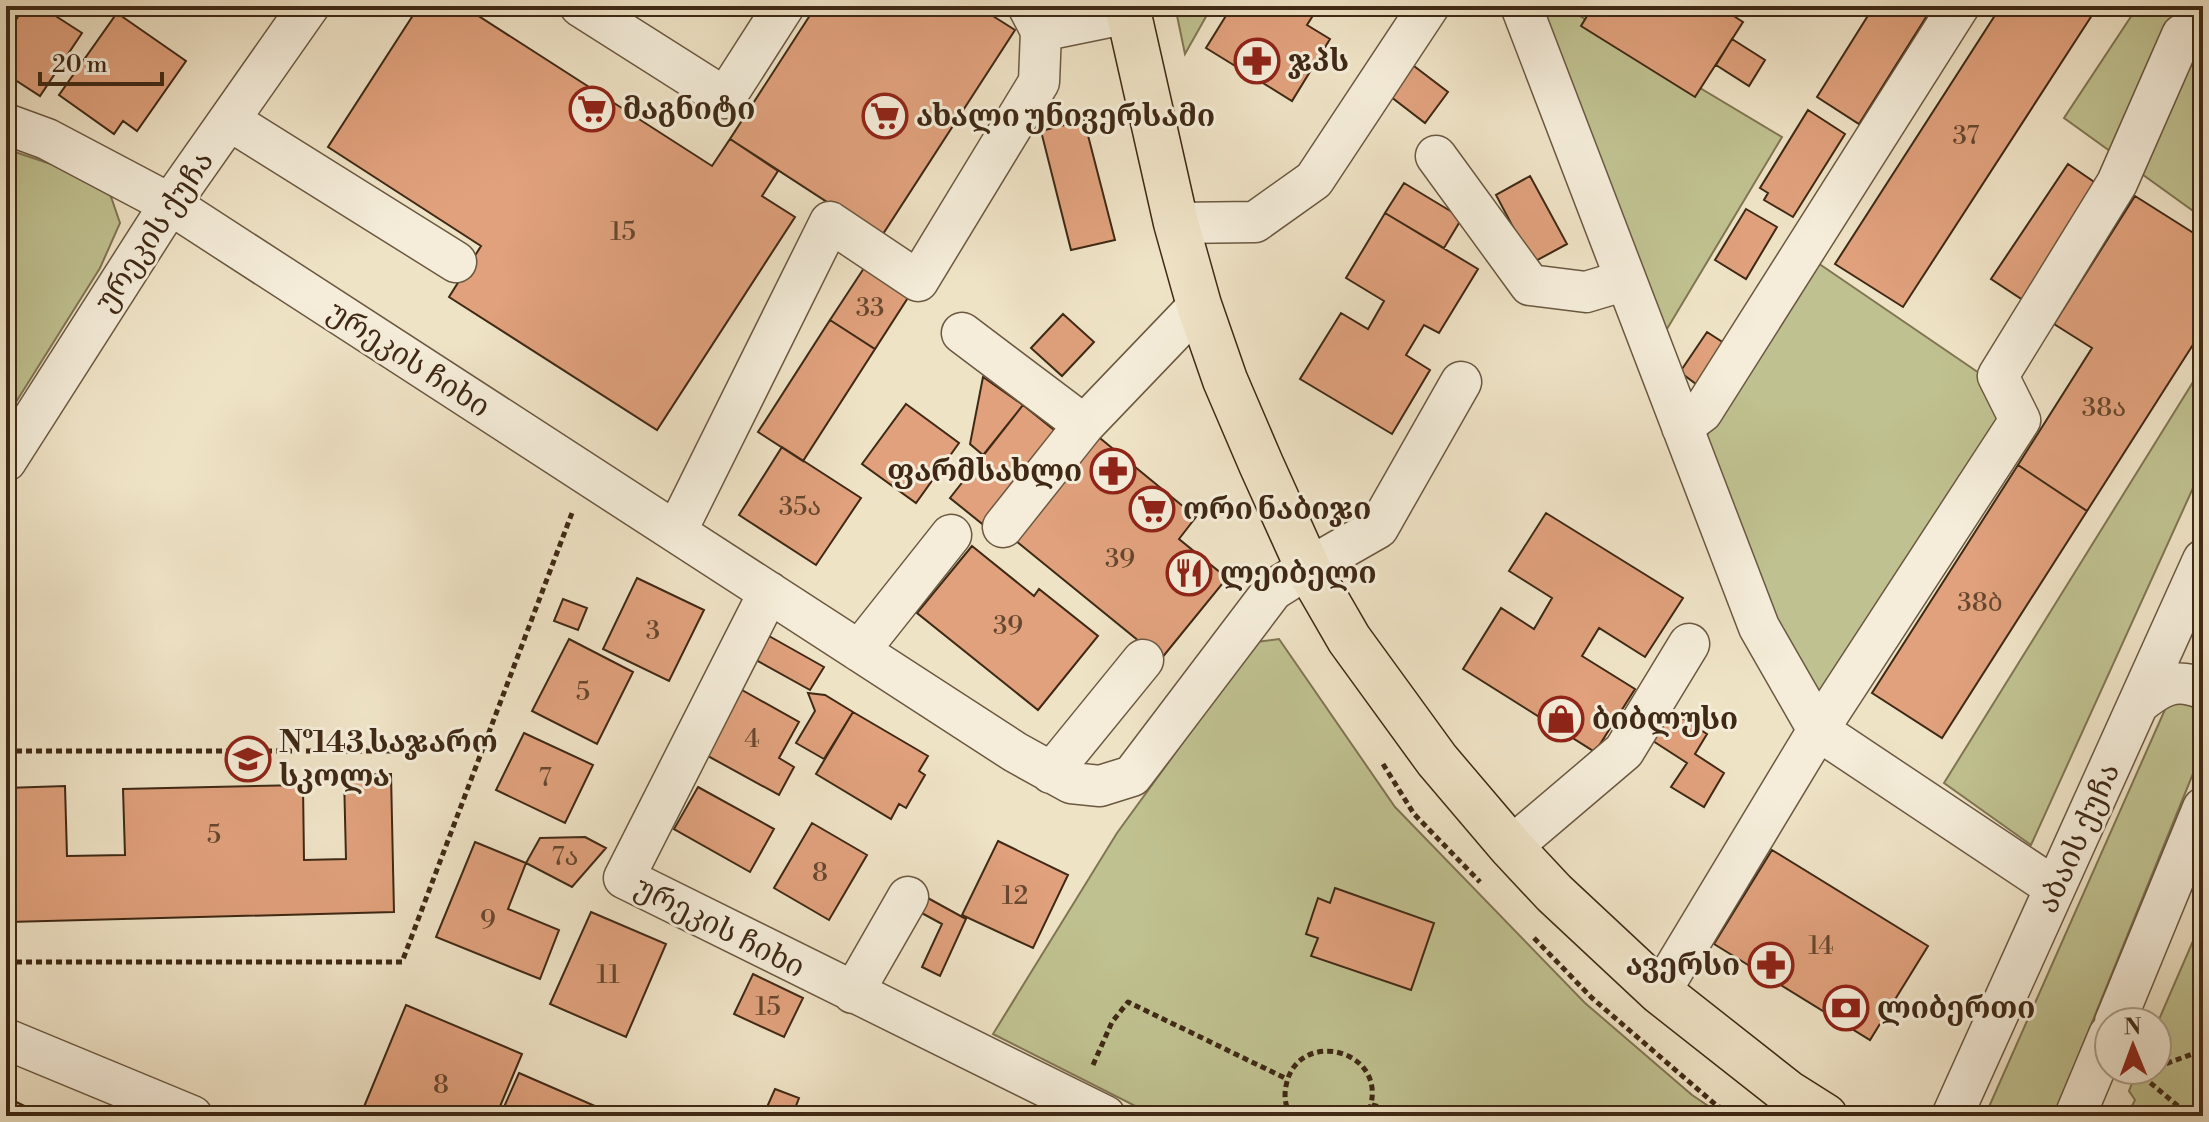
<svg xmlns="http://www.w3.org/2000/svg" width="2209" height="1122" font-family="'Libre Bodoni','Noto Serif Georgian',serif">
<rect width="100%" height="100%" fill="#efe3c6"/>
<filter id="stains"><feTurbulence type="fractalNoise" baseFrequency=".0025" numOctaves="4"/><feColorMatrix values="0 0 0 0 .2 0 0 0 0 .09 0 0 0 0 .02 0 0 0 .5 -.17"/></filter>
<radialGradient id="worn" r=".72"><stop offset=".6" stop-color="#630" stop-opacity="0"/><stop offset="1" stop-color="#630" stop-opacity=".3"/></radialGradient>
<path fill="#c0c190" stroke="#807552" stroke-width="2" d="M1175,6H1212L1185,54Z
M1540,6H1563L1782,137L1661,339Z
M2138,6H2203V218L2064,118Z
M6,149L63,168L110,194L120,223L100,268L6,418Z
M1815,261L2023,403L1825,698L1783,651L1702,443Z
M2203,366V466L2031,845L1944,783Z
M1279,639L1395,807L1585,1003L1692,1095L1723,1116H1155L993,1034L1117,833L1256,642Z
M2179,697L2203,703V749L2054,1116H2003L1988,1109L2167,705Z
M2203,918V1116H2127L2135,1100L2129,1091L2137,1070H2157V1024Z"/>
<path fill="#e0a17c" stroke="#3f2915" stroke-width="2" d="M25,6H40L82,33L40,96L6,74V35Z
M419,6H463L712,166L730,139L778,171L762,196L795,217L657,430L449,297L481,246L328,147Z
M816,6H977L1015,30L881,237L730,139Z
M1232,6H1319L1307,25L1330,39L1292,101L1206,48Z
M1593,6H1718L1743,22L1695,97L1581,26Z
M1874,6H1933L1859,124L1817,97Z
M2001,6H2098L1903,307L1835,264Z
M117,13L186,61L137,131L123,121L114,134L59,95Z
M1732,39L1765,60L1749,86L1716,65Z
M1410,63L1448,92L1425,123L1386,93Z
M1808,110L1845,134L1793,217L1764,200L1768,193L1760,188Z
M1084,120L1115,240L1071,250L1041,131Z
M2068,164L2103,188L2026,302L1991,279Z
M1530,176L1567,244L1532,263L1496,195Z
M1404,183L1462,218L1444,248L1385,213Z
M2135,196L2203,239V329L2087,511L2018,465L2092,348L2054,324Z
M1746,209L1777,227L1746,279L1715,260Z
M1385,213L1478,269L1439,333L1424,325L1406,355L1430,370L1392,434L1300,379L1341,313L1368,329L1384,301L1346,278Z
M866,265L911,293L875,349L830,320Z
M1063,314L1094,342L1062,376L1031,348Z
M830,320L875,349L803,461L758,432Z
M1707,332L1724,343L1696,384L1680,372Z
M983,377L1023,405L983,455L970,444Z
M906,404L959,443L916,503L862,464Z
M1023,405L1059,434L986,527L950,498Z
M1095,434L1196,517L1179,539L1227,578L1161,659L1011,537Z
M782,447L861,498L816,565L739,515Z
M2018,465L2087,511L1942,738L1872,693Z
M1546,513L1683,598L1645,657L1599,628L1582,656L1635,689L1595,752L1463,669L1501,608L1534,629L1552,598L1509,571Z
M972,546L1034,596L1039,589L1098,636L1038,710L917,613Z
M637,578L704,610L669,681L603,649Z
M563,599L587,608L578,630L554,621Z
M769,636L824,667L810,690L756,660Z
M569,639L633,672L597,744L532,711Z
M742,690L799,722L779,758L794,767L779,795L706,755Z
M808,693L825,695L853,712L824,759L796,743L815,711Z
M1671,711L1707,734L1695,754L1724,773L1704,807L1671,787L1687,763L1653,741Z
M853,712L928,756L919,771L925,775L906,808L899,804L891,819L816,774Z
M524,733L593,765L565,823L496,790Z
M391,774L394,912L9,922L6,788L65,786L67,856L125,855L123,789L303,785L304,860L346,859L344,775Z
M698,787L774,829L750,872L674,829Z
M812,823L867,855L829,920L774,888Z
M585,837L606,848L572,887L526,863L540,838Z
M998,841L1068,875L1033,948L962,915Z
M475,842L526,863L508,909L559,930L540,979L436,937Z
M1772,850L1928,946L1870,1040L1714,944Z
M1335,888L1434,923L1411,990L1311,956L1318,938L1306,934L1318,898L1330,903Z
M926,897L966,919L940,976L922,967L942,924L918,911Z
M591,912L666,944L626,1037L550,1004Z
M753,974L803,998L784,1037L734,1014Z
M406,1005L522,1054L496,1116H367L361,1114Z
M519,1073L595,1106L590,1116H500Z
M775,1089L799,1098L792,1116H763Z
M6,1097L45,1116H6Z"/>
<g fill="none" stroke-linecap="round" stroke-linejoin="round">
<g stroke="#6b5841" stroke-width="43">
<path id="minor" d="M580,6L725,98L784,6
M1521,6L1759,627L1818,730L2055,888
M1041,31L1129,13
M229,120L456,262
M6,124L47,139L170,204L1015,752L1071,783L1100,786L1132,776L1273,590L1308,568L1378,528L1461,382
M1436,156L1530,285L1586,292L1626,280
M1176,223L1255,222L1314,180L1429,6
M962,333L1084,425
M1682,427L1702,412L1959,6
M6,461L170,204L309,6
M1003,527L1084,425L1199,305
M676,532L830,222L918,281L1039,82L1041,31L1028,6
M769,592L624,878L1105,1116
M859,651L951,535
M2138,704C2160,686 2175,677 2203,689
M1051,773L1143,660
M1511,847L1624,751L1689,644
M1660,992L1818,730L2020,420L1998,376L2117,183L2182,35L2200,23L2203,25
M853,993L908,897
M2115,1022L2203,808
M6,1039L192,1116
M1952,1116L2203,560
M2075,1116L2109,1035"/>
</g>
<g stroke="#3f2915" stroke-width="47">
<path id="major" d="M1127,6L1176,223L1199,305L1225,380L1261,464L1308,568L1349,639L1437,760L1511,847L1554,893L1660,992L1787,1092L1825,1116"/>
</g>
<path stroke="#3f2915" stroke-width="5" stroke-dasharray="6 4" stroke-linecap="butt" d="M6,751H406
M1383,764L1414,814L1480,882
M1534,938L1592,998L1716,1105L1734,1116
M6,962H402L572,513
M1093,1065L1112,1022L1128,1002L1287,1079
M2157,1067L2195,1053L2203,1045
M2135,1070L2190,1116
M1372,1105L1417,1116
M1291,1116C1285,1106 1284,1096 1286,1086C1297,1025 1396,1050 1367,1116"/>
<use href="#minor" stroke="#f5edda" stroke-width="40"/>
<use href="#major" stroke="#efe3c6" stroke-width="44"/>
</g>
<defs>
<g id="pharmacy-ring" transform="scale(2.3)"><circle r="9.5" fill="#f5edda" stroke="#8f2418" stroke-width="1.5"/><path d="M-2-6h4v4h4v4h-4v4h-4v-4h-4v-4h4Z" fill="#8f2418"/></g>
<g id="supermarket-ring" transform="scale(2.3)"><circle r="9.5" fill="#f5edda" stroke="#8f2418" stroke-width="1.5"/><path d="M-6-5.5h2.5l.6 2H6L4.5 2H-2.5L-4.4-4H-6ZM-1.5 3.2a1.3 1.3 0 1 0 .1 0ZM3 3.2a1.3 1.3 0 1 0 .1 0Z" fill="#8f2418"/></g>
<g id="restaurant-ring" transform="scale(2.3)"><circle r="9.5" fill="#f5edda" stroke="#8f2418" stroke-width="1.5"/><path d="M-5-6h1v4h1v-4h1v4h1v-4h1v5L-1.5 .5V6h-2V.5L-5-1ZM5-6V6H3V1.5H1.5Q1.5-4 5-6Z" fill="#8f2418"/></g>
<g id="shop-ring" transform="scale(2.3)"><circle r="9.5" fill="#f5edda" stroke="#8f2418" stroke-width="1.5"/><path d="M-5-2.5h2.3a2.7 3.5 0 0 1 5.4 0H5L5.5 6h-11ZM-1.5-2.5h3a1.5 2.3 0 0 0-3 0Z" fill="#8f2418"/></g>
<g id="school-ring" transform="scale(2.3)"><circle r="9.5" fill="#f5edda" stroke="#8f2418" stroke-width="1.5"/><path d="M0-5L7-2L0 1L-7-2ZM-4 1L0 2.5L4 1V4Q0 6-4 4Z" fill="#8f2418"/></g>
<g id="bank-ring" transform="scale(2.3)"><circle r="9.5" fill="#f5edda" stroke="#8f2418" stroke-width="1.5"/><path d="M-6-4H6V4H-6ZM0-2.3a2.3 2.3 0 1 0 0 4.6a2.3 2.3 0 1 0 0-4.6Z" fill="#8f2418"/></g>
</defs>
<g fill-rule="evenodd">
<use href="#pharmacy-ring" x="1257" y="61"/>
<use href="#supermarket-ring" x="592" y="109"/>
<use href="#supermarket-ring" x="885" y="116"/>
<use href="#pharmacy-ring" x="1113" y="471"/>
<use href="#supermarket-ring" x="1152" y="509"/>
<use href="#restaurant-ring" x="1189" y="573"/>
<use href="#shop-ring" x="1561" y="719"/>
<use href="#school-ring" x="248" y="759"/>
<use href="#pharmacy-ring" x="1771" y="965"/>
<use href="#bank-ring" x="1846" y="1008"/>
</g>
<g text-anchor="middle" stroke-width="6" stroke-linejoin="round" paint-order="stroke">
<g font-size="26" fill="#67472f">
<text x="1966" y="144">37</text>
<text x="623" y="240">15</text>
<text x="870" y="316">33</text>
<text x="2104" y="416">38ა</text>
<text x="800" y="515">35ა</text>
<text x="1120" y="567">39</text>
<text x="1980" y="611">38ბ</text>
<text x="1008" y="634">39</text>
<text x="653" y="639">3</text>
<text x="583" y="700">5</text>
<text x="752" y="747">4</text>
<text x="545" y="786">7</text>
<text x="214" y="843">5</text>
<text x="565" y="865">7ა</text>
<text x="820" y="881">8</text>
<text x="1015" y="904">12</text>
<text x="488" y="928">9</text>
<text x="1821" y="954">14</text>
<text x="608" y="983">11</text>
<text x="768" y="1015">15</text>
<text x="441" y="1093">8</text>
</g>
<g font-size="30" font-weight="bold" fill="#3f2915" stroke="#f5edda" text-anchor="start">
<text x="1288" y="71">ჯპს</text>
<text x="623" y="119">მაგნიტი</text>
<text x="916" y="126">ახალი უნივერსამი</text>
<text x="1082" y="481" text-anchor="end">ფარმსახლი</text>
<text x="1183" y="519">ორი ნაბიჯი</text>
<text x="1220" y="583">ლეიბელი</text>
<text x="1592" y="729">ბიბლუსი</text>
<text x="279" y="752">№143 საჯარო<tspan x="279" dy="34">სკოლა</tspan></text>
<text x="1740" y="975" text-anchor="end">ავერსი</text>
<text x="1877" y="1018">ლიბერთი</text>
</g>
<g font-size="30" fill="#3f2915" stroke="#f5edda">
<text transform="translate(154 231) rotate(-56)" y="10">ურეკის ქუჩა</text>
<text transform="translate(409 359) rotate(33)" y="10">ურეკის ჩიხი</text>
<text transform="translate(2078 838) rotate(-66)" y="10">აბაის ქუჩა</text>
<text transform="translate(720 927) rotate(27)" y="10">ურეკის ჩიხი</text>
</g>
</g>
<rect width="2209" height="1122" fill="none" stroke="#efe3c6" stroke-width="32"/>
<rect x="8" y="8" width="2193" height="1106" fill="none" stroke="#3f2915" stroke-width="4"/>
<rect x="16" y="16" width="2177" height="1090" fill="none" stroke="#3f2915" stroke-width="2"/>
<g transform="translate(2133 1046) rotate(359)"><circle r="38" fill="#f5edda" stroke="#ac9f8b" stroke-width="2"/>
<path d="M0-6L14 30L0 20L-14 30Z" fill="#8f2418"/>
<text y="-12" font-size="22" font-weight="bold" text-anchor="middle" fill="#3f2915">N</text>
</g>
<path d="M40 72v12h122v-12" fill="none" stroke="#3f2915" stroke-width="4"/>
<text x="52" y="72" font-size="24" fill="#3f2915" stroke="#f5edda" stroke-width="6" paint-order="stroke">20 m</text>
<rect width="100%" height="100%" filter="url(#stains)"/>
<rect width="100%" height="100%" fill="url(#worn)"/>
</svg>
